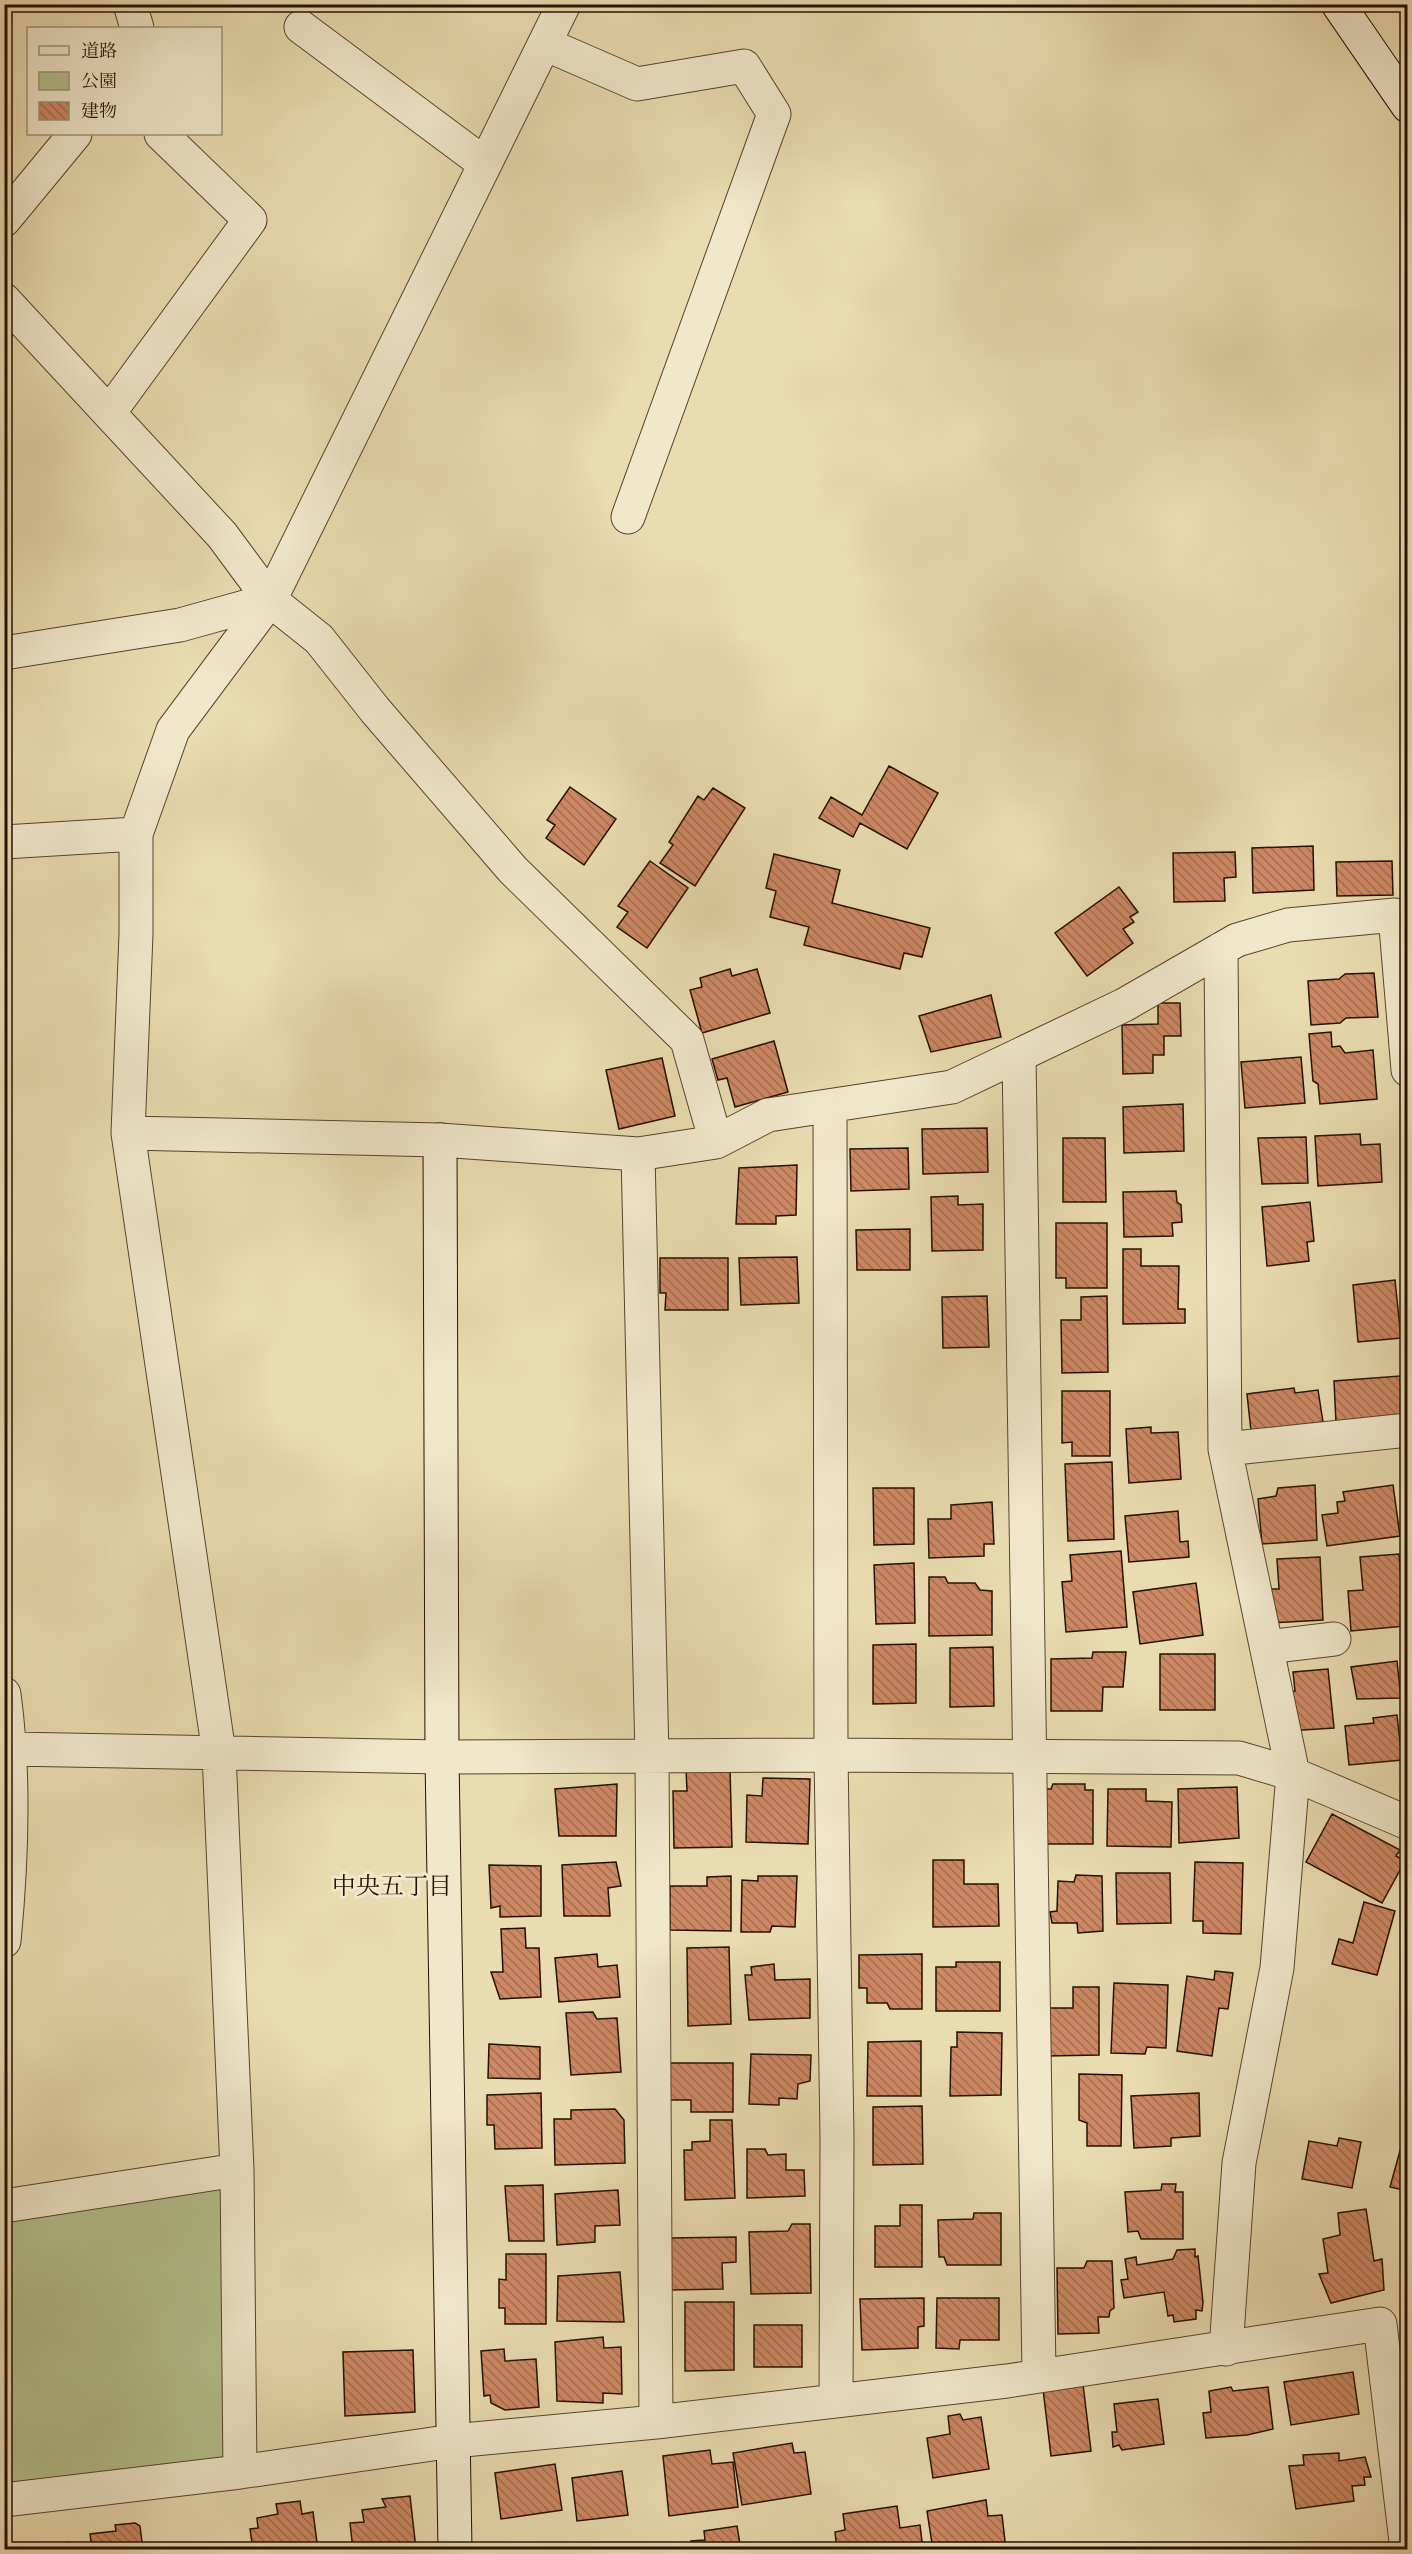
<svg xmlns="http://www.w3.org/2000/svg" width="1412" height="2554" font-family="'Sorts Mill Goudy','Noto Serif JP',serif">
<defs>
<pattern id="building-back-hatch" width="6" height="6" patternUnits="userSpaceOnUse" patternTransform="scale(1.5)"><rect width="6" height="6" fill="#cd8864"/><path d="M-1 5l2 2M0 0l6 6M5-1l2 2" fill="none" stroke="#a66e50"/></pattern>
</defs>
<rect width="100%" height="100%" fill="#e9dcb0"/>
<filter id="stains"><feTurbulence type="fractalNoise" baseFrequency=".00333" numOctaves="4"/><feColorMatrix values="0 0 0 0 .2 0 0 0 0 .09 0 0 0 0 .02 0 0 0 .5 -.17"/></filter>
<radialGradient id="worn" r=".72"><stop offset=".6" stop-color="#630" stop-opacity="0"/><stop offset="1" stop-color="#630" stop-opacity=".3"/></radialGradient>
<path fill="#b4c18d" stroke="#6d6846" stroke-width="1.5" d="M237,2170L240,2472L5,2500V2206Z"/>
<path fill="url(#building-back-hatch)" stroke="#261000" stroke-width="1.5" d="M889,766L938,793L907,849L860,823L853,837L819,818L831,797L862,815Z
M570,787L616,819L584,865L546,838L555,825L547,820Z
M713,788L745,808L695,886L660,863L673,845L669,842L698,796L704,800Z
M1313,846L1314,890L1253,893L1252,848Z
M1235,852L1236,877L1224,878L1225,901L1174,902L1173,853Z
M774,854L840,870L832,903L930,928L922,957L904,953L900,969L804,945L809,927L770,917L776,891L766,888Z
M650,861L688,888L647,948L617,927L628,912L618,906Z
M1392,861L1393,895L1337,896L1336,862Z
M1119,887L1138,912L1130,917L1134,922L1123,929L1133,943L1087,976L1055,933Z
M730,969L732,976L757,969L770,1013L702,1033L690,990L702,987L700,978Z
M1374,973L1378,1017L1346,1018L1340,1023L1311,1025L1308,981L1339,979L1345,974Z
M991,995L1001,1037L931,1052L919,1016Z
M1158,1003H1180L1181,1036H1164V1055H1153V1073L1123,1074L1122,1025L1158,1024Z
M1331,1032L1332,1047L1340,1046L1345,1053L1373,1050L1377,1099L1320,1104L1318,1084L1313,1081L1309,1034Z
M774,1041L788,1092L735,1107L727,1078L718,1080L712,1059Z
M1301,1057L1305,1103L1245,1108L1241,1062Z
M662,1058L675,1116L619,1129L606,1070Z
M1183,1104L1184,1151L1124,1153L1123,1107Z
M987,1128L988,1172L923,1174L922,1129Z
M1360,1134L1361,1145L1380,1144L1382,1182L1318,1186L1315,1136Z
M1306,1137L1308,1183L1262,1184L1258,1138Z
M1063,1138H1105L1106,1202H1063Z
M908,1148L909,1189L851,1191L850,1149Z
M797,1165L796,1215L776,1216V1224H736L739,1168Z
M1176,1191L1177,1202L1181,1205L1182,1222L1172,1223L1173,1236L1124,1237L1123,1192Z
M958,1196V1205L983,1204V1250L932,1251L931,1197Z
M1310,1202L1314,1241L1307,1242L1309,1261L1267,1266L1262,1207Z
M1056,1223H1107V1288H1066V1278H1056Z
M910,1229V1270H857L856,1230Z
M1123,1249H1141V1266H1179L1178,1309H1185V1323L1123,1324Z
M797,1257L799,1303L741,1305L739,1258Z
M660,1258H728V1310H665L666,1293H660Z
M1395,1280L1401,1338L1358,1342L1353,1285Z
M987,1296L989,1347L943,1348L942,1297Z
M1107,1296L1108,1372L1062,1373L1061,1320H1081V1297Z
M1400,1376L1403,1418L1336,1423L1334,1381Z
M1294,1388L1295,1393L1318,1390L1323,1422L1251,1431L1247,1394Z
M1062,1391H1110V1456H1072V1442L1062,1443Z
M1151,1427V1433L1178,1432L1181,1479L1129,1483L1126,1429Z
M1112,1462L1114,1539L1068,1541L1065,1464Z
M1315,1485L1317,1540L1262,1544L1258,1499L1276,1496L1278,1488Z
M1393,1485L1400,1536L1327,1546L1322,1515L1338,1513L1337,1502L1345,1501L1343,1492Z
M873,1488H914V1544L874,1545Z
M992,1502L994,1544H984V1556L929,1558L928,1519H951V1505Z
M1178,1511L1180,1542L1188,1541L1189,1557L1129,1562L1125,1516Z
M1121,1551L1127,1627L1066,1632L1062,1582L1072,1581L1070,1555Z
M1399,1554L1405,1626L1351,1631L1348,1591L1363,1590L1360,1557Z
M1320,1557L1323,1620L1270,1623L1269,1589H1279L1277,1559Z
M914,1563L915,1623L876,1624L874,1565Z
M929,1577H945L948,1583H975L980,1590L992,1591V1635L929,1636Z
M1196,1583L1203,1635L1140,1644L1133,1592Z
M916,1644V1703L873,1704V1645Z
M993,1647L994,1706L950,1707V1648Z
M1093,1652H1126L1123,1687H1103L1102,1711H1051V1659L1092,1658Z
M1160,1654H1215V1710H1160Z
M1397,1661L1401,1698L1357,1699L1351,1667Z
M1328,1669L1334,1728L1287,1731L1284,1692L1295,1691L1293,1672Z
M1397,1715L1402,1760L1349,1765L1345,1726L1374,1723L1373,1718Z
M730,1768L732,1847L674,1848L673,1791H687L686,1769Z
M763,1778L810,1779L808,1844L746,1842L747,1795L762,1796Z
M617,1784L616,1836H559L555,1789Z
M1053,1784H1085V1790H1093V1844H1043L1044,1789H1051Z
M1237,1787L1239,1838L1179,1843L1178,1789Z
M1108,1789H1146V1801L1172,1802L1171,1847L1107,1846Z
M1332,1814L1400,1850L1396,1856L1405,1861L1382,1903L1306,1862Z
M933,1860H964V1884H998L999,1926L933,1927Z
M616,1862L621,1886L608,1888L610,1916H564L562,1865Z
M1195,1862L1243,1863L1241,1934L1203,1933V1921H1193Z
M489,1865L541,1866V1916L500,1917V1906L491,1908Z
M1116,1873H1170L1171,1923L1117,1924Z
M1076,1875L1102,1876L1103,1931L1078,1933L1077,1923H1052L1050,1912L1057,1911L1058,1881L1074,1882Z
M731,1876V1931L670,1930V1886H707V1877Z
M758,1876H797L795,1927L772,1926L770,1932H741L742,1880L758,1881Z
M1364,1902L1395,1911L1377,1975L1332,1964L1339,1939L1353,1943Z
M525,1928L526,1948H539L541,1997L500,1999L491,1972H503L501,1929Z
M729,1947L731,2024L688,2026L687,1948Z
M597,1954L598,1967L617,1965L620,1997L559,2002L555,1958Z
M922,1954V2009H890L887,2003H867V1988H859V1955Z
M956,1962H1000V2011H936V1967H956Z
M774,1964L775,1980L810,1979V2018L749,2020L745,1975H752L751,1967Z
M1215,1971L1233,1973L1228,2009L1219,2008L1212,2056L1177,2051L1187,1976L1214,1980Z
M1114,1983L1168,1985L1166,2048L1147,2047L1145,2054L1111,2053Z
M1073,1987H1099V2055L1046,2056V2008H1073Z
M593,2012L597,2019L617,2018L621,2072L571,2075L566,2013Z
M957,2032L1002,2033L1001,2095L950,2096L951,2047H957Z
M921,2041V2096H867L868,2042Z
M489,2044L540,2047V2079L488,2078Z
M751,2054L811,2055L810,2081L798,2084L797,2099L779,2098V2105L749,2104Z
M670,2063H733V2112H691V2100H669Z
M1079,2074L1122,2075L1121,2146H1087V2123L1079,2120Z
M541,2093L542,2148L495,2149L494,2125H487V2095Z
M1199,2093L1200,2136L1171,2138V2146L1134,2148L1131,2096Z
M922,2106L923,2164L873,2165V2107Z
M615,2109L624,2120L625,2163L555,2165L554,2119H571V2110Z
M710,2120H732L735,2198L685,2200L684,2150H692V2142L710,2141Z
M1408,2122V2191L1390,2187Z
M1339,2138L1361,2142L1352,2188L1302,2179L1309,2141L1337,2146Z
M747,2149H765L768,2155L786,2154V2170H804L805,2196L747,2198Z
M1162,2184H1176L1175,2192H1183V2239H1141L1138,2231L1128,2232L1125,2192L1161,2190Z
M543,2185L544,2241H509L505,2186Z
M618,2190L620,2225L595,2226V2242L557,2245L555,2194Z
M900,2205H922V2267H875V2226H900Z
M1366,2209L1374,2261L1382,2259L1384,2290L1331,2303L1319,2274L1328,2273L1323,2239L1340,2235L1338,2213Z
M974,2213H1001V2265H947L944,2257H939L938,2220L973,2219Z
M792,2224H810L811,2293L751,2294L749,2232L788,2231Z
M736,2237V2262L722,2263L723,2289L670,2290L668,2238Z
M1195,2249V2257L1198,2256L1203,2302L1202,2311L1196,2310V2319L1174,2322L1173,2315L1168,2316L1164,2292L1124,2298L1121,2280L1128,2279L1125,2259L1136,2257L1137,2265L1173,2259L1177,2250Z
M506,2254H546V2324H505V2308H499V2279L506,2280Z
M1087,2261H1112L1114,2308L1110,2311L1109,2317H1098L1099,2333L1058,2334L1057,2268H1084Z
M620,2272L624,2322L557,2321L558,2276Z
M924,2298V2326L918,2327V2348L862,2350L860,2299Z
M937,2298H999V2340H960L959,2349L936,2348Z
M685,2302H734V2370L685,2371Z
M754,2325H802V2367H754Z
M603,2337L604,2348L621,2347L622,2394L603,2393V2403L557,2401L555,2342Z
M504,2349L505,2361L536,2359L539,2407L505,2410L491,2403L490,2395L484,2396L481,2351Z
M413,2350L415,2412L345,2416L343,2352Z
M1353,2372L1359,2414L1291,2425L1284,2382Z
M1083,2384L1091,2451L1051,2456L1043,2389Z
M1231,2387L1233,2391L1268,2387L1273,2429L1247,2435L1206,2438L1203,2413L1211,2412L1209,2391Z
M1158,2399L1164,2444L1122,2450L1119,2445L1113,2447L1112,2432H1117L1114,2404Z
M960,2414L963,2420L981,2417L989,2469L933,2478L927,2438L950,2434L948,2416Z
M792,2443L794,2453L805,2452L811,2494L742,2505L733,2453Z
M710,2450L712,2464L733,2462L738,2507L669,2516L663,2456Z
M1339,2453V2461L1365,2457L1371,2477H1364L1365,2485L1352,2486L1354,2501L1296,2509L1289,2466L1304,2465L1303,2455Z
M555,2464L562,2510L501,2519L495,2473Z
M622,2471L628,2515L577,2521L572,2478Z
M410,2496L416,2549L353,2550L350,2523L364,2522L362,2510L386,2507L382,2499Z
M986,2500L988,2516L1002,2515L1006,2550H933L927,2511Z
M300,2501L302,2514L313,2512L318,2550H253L250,2529L258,2528L257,2518L278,2514L276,2504Z
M897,2506L900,2528L920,2525L923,2550H837L835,2532L845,2530L843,2514Z
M135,2523L140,2526L143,2550H92L90,2534L116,2531L115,2525Z
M737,2526L741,2550H693L691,2541L705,2540L704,2531Z
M70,2542L71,2550H10Z"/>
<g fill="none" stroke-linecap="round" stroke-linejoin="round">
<g stroke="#57432c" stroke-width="35">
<path id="street" d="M130,4L137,28
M564,4L270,600L173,730L136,834V934L128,1133L440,1140L638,1154L716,1142L768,1115L952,1087L1124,1005L1237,940L1288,925L1395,915L1408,1070
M301,27L485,164
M545,44L637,84L744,66L774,114L628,517
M4,220L75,134
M4,300L222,535L270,600L319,639L375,710L513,870L687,1040L716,1142
M109,413L250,220L161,134
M4,653L180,625L270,600
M4,842L136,834
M1221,949L1225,1449L1293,1774L1277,1968L1239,2163L1226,2349
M1019,1055L1039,2375
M830,1107L831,1755L837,2137L836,2400
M128,1133L219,1753L237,2170L240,2472
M638,1154L652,1757L656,2422
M1225,1449L1408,1430
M1267,1647L1334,1639
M4,1694C15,1775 12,1859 4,1941
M11,1749L442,1757L831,1755L1239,1758L1293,1774L1408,1823
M4,2206L237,2170
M4,2500L240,2472L453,2441L656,2422L1007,2381L1380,2324L1407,2550"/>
</g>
<g stroke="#261000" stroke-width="35">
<path id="secondary" d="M1338,4L1408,106
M440,1140L442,1757L455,2550"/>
</g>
<use href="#street" stroke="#f1e8cc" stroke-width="33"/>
<use href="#secondary" stroke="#f1e8cc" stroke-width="33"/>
</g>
<g text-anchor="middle" stroke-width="6" stroke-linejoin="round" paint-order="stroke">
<g font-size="24" fill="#261000" stroke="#f1e8cc">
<text x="392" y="1894">中央五丁目</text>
</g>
</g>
<rect width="1412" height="2554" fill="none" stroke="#e9dcb0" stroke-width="24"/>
<rect x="6" y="6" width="1400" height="2542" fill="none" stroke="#261000" stroke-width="3"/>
<rect x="12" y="12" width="1388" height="2530" fill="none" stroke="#261000" stroke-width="1.5"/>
<rect x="27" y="27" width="195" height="108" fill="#f1e8cc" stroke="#a0927a" stroke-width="1.5"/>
<rect x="39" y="46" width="30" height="9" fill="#f1e8cc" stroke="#a0927a" stroke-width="1.5"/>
<text x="81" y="57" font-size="18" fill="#261000">道路</text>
<rect x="39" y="72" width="30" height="18" fill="#b4c18d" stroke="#a0927a" stroke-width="1.5"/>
<text x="81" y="87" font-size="18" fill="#261000">公園</text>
<rect x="39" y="102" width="30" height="18" fill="url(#building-back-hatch)" stroke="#a0927a" stroke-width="1.5"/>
<text x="81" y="117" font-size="18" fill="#261000">建物</text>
<rect width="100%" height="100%" filter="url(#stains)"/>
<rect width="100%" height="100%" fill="url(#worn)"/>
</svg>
